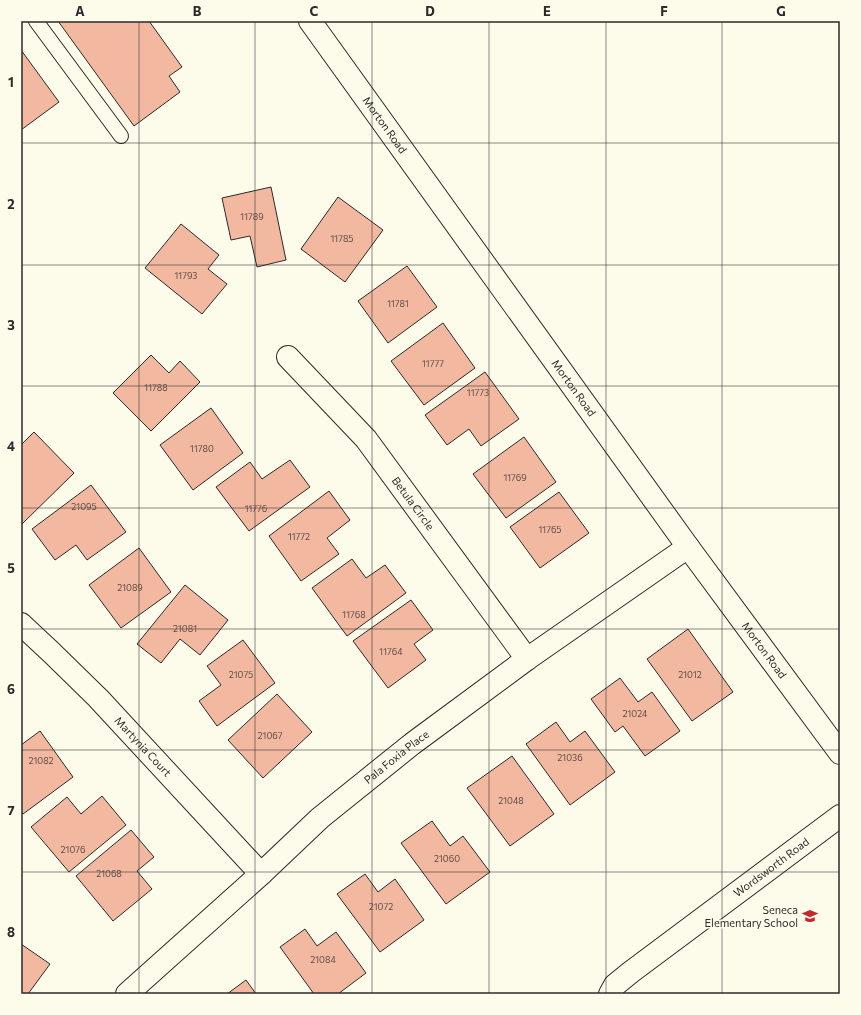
<svg xmlns="http://www.w3.org/2000/svg" width="861" height="1015" font-family="Commissioner,sans-serif">
<rect width="100%" height="100%" fill="#fdfbea"/>
<path fill="#f2b8a0" stroke="#2b2b2b" d="M58,21H149L182,67L169,76L180,92L134,126Z
M21,50L59,102L21,130Z
M271,187L286,260L257,267L250,236L231,240L222,198Z
M338,197L383,230L345,282L301,249Z
M181,224L219,255L208,269L227,284L202,314L145,268Z
M407,266L437,307L388,343L358,301Z
M443,323L475,368L424,405L391,361Z
M151,355L169,373L180,361L200,382L151,431L113,393Z
M485,372L519,419L481,446L469,429L447,445L425,415Z
M211,408L243,453L193,490L160,445Z
M34,432L74,473L21,525V445Z
M524,437L556,482L506,518L473,474Z
M290,460L310,487L249,531L216,487L250,462L262,479Z
M91,485L126,532L87,560L76,545L55,560L32,529Z
M329,491L350,520L327,538L339,554L301,581L269,536Z
M559,492L589,533L540,568L510,527Z
M139,548L171,592L121,628L89,585Z
M352,559L366,578L385,565L406,593L347,636L312,588Z
M185,585L228,620L200,655L180,639L161,663L137,644Z
M411,600L433,630L414,644L426,660L388,688L353,641Z
M688,629L733,692L692,721L647,659Z
M243,640L275,683L217,726L199,701L221,685L207,666Z
M620,678L638,702L652,692L680,731L645,756L623,726L615,732L591,699Z
M277,694L312,732L263,778L228,740Z
M556,722L570,742L585,731L615,772L570,805L526,744Z
M40,731L73,777L23,814L21,812V745Z
M512,756L554,814L510,846L467,788Z
M102,796L126,825L69,872L31,827L67,797L81,814Z
M432,821L450,846L463,836L490,872L446,904L401,843Z
M131,830L154,857L137,871L152,889L113,921L76,876Z
M365,874L378,892L395,879L424,920L380,952L337,894Z
M305,929L317,946L336,932L366,973L338,994H314L280,947Z
M21,944L50,964L28,994H21Z
M246,980L256,994H227Z"/>
<g fill="none" stroke-linecap="round" stroke-linejoin="round">
<g stroke="#2b2b2b" stroke-width="16">
<path id="service" d="M36,21L121,136"/>
</g>
<g stroke="#2b2b2b" stroke-width="24">
<g id="minor">
<path id="s1" d="M288,357L366,439L527,659"/>
<path id="s2" d="M21,624L52,653L98,698L261,874"/>
<path id="s3" d="M127,994L261,874L320,818L412,744L527,659L688,547"/>
</g>
</g>
<g stroke="#2b2b2b" stroke-width="24">
<g id="tertiary">
<path id="s4" d="M310,21L688,547L840,753"/>
<path id="s5" d="M610,994L615,985L631,972L840,816"/>
</g>
</g>
<use href="#service" stroke="#fdfbea" stroke-width="14"/>
<use href="#minor" stroke="#fdfbea" stroke-width="22"/>
<use href="#tertiary" stroke="#fdfbea" stroke-width="22"/>
</g>
<path fill="none" stroke="#2b2b2b" stroke-width="1" stroke-opacity="0.55" d="M139,21V994M255,21V994M372,21V994M489,21V994M606,21V994M722,21V994M21,143H840M21,265H840M21,386H840M21,508H840M21,629H840M21,750H840M21,872H840"/>
<defs>
<g id="school-bare" transform="scale(1.2)"><path d="M0-5L7-2L0 1L-7-2ZM-4 1L0 2.5L4 1V4Q0 6-4 4Z" fill="#c62828" stroke="#fdfbea" stroke-width="2.5" paint-order="stroke"/></g>
</defs>
<g fill-rule="evenodd">
<use href="#school-bare" x="810" y="916"/>
</g>
<g text-anchor="middle" stroke-width="3" stroke-linejoin="round" paint-order="stroke">
<g font-size="9" fill="#5d4e48">
<text x="252" y="220">11789</text>
<text x="342" y="242">11785</text>
<text x="186" y="279">11793</text>
<text x="398" y="307">11781</text>
<text x="433" y="367">11777</text>
<text x="156" y="391">11788</text>
<text x="478" y="396">11773</text>
<text x="202" y="452">11780</text>
<text x="515" y="481">11769</text>
<text x="84" y="510">21095</text>
<text x="256" y="512">11776</text>
<text x="550" y="533">11765</text>
<text x="299" y="540">11772</text>
<text x="130" y="591">21089</text>
<text x="354" y="618">11768</text>
<text x="185" y="632">21081</text>
<text x="391" y="655">11764</text>
<text x="241" y="678">21075</text>
<text x="690" y="678">21012</text>
<text x="635" y="717">21024</text>
<text x="270" y="739">21067</text>
<text x="570" y="761">21036</text>
<text x="41" y="764">21082</text>
<text x="511" y="804">21048</text>
<text x="73" y="853">21076</text>
<text x="447" y="862">21060</text>
<text x="109" y="877">21068</text>
<text x="381" y="910">21072</text>
<text x="323" y="963">21084</text>
</g>
<g font-size="11" fill="#2b2b2b" stroke="#fdfbea">
<text dy="4" stroke="none"><textPath href="#s4" startOffset="128">Morton Road</textPath></text>
<text dy="4" stroke="none"><textPath href="#s4" startOffset="452">Morton Road</textPath></text>
<text dy="4" stroke="none"><textPath href="#s1" startOffset="193">Betula Circle</textPath></text>
<text dy="4" stroke="none"><textPath href="#s4" startOffset="776">Morton Road</textPath></text>
<text dy="4" stroke="none"><textPath href="#s2" startOffset="173">Martynia Court</textPath></text>
<text dy="4" stroke="none"><textPath href="#s3" startOffset="359">Pala Foxia Place</textPath></text>
<text dy="4" stroke="none"><textPath href="#s5" startOffset="206">Wordsworth Road</textPath></text>
</g>
<g font-size="11" fill="#2b2b2b" stroke="#fdfbea" text-anchor="end">
<text x="798" y="914">Seneca<tspan x="798" dy="13">Elementary School</tspan></text>
</g>
</g>
<rect width="861" height="1015" fill="none" stroke="#fdfbea" stroke-width="44"/>
<rect x="22" y="22" width="817" height="971" fill="none" stroke="#2b2b2b" stroke-width="1.5"/>
<g font-size="13" text-anchor="middle" font-weight="bold" fill="#2b2b2b">
<text x="80" y="16">A</text>
<text x="197" y="16">B</text>
<text x="314" y="16">C</text>
<text x="430" y="16">D</text>
<text x="547" y="16">E</text>
<text x="664" y="16">F</text>
<text x="781" y="16">G</text>
<text x="11" y="87">1</text>
<text x="11" y="209">2</text>
<text x="11" y="330">3</text>
<text x="11" y="451">4</text>
<text x="11" y="573">5</text>
<text x="11" y="694">6</text>
<text x="11" y="815">7</text>
<text x="11" y="937">8</text>
</g>
</svg>
